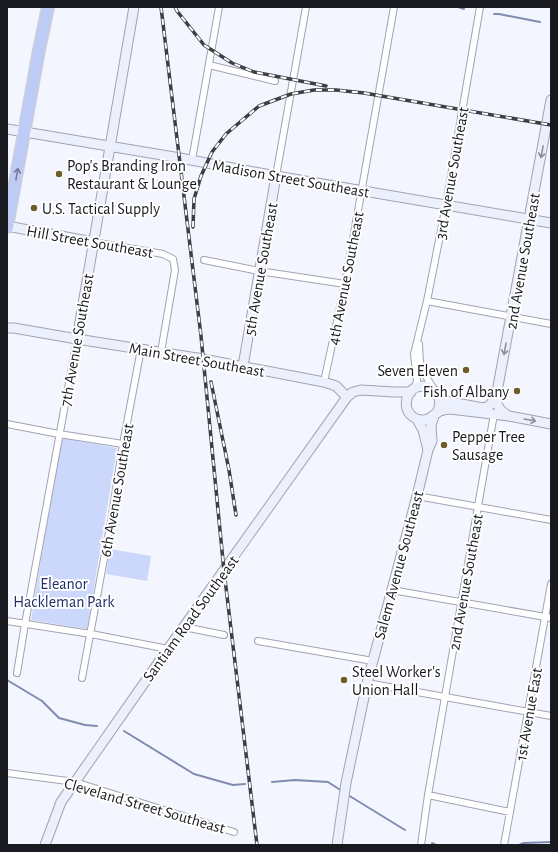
<svg xmlns="http://www.w3.org/2000/svg" width="558" height="852" font-family="'Alegreya Sans',sans-serif">
<rect width="100%" height="100%" fill="#f3f6fe"/>
<path fill="#cbd7fb" d="M61,438L117,448L87,629L31,620Z
M110,549L151,556L147,581L106,574Z"/>
<g fill="none" stroke-linecap="round" stroke-linejoin="round">
<path stroke="#7f8baf" stroke-width="2" d="M458,7L464,9
M494,14H499L540,22
M7,680L42,701L59,718L85,725L97,726
M124,731L194,774L233,785L245,784
M272,782L295,780L328,782L342,791
M348,795L405,830
M432,843L436,845
M519,845L524,843L551,842"/>
<g stroke="#a0a4b1" stroke-width="8">
<path id="street" d="M209,65L275,81
M192,160L219,7
M276,176L306,7
M93,242L163,254L173,259L175,270L161,352
M204,260L259,271L345,284
M427,301L551,324
M419,344L420,362L428,380L434,389
M324,382L345,284L394,7
M414,389L417,381L414,354L427,301L446,205L480,7
M7,424L59,434L123,444
M417,496L551,520
M392,590L551,618
M7,621L91,634L168,649
M184,627L224,635
M258,641L373,661
M17,673L25,624L77,339
M82,678L111,521L123,444L141,349
M367,683L551,716
M7,773L75,782L234,832
M428,795L510,812
M421,845L428,795L494,414
M504,845L551,584"/>
</g>
<g stroke="#a0a4b1" stroke-width="11">
<path id="secondary" d="M7,129L180,158L276,176L551,223
M7,226L93,242
M7,328H14L77,339L203,359L324,382L336,386L347,397
M77,339L134,7
M243,366L276,176
M438,396L445,401L483,408L489,406L496,397
M437,413C449,389 416,376 408,396C406,400 406,405 407,409C409,415 415,419 421,420C430,421 433,414 440,411C443,410 446,409 450,409L509,416L551,424
M509,416C500,411 497,407 496,397L551,100
M417,419L423,430L428,450
M45,845L61,802L75,782L168,649L347,397L353,392L361,390L394,392H411
M337,845L346,783L367,683L417,496L428,450L432,441L431,425L434,416"/>
</g>
<g stroke="#d1d1d2" stroke-width="14">
<path id="highway" d="M7,227L39,50L48,7"/>
</g>
<use href="#street" stroke="#fff" stroke-width="6"/>
<use href="#secondary" stroke="#eceffc" stroke-width="9"/>
<use href="#highway" stroke="#becbf4" stroke-width="12"/>
<g stroke="#3e3f45" stroke-width="3.5">
<path id="rail" d="M161,7L201,336L224,571L257,845
M175,7L177,11L204,45L232,63L254,72L326,86
M193,227L194,199L201,176L212,152L226,134L259,106L291,94L314,90H336L364,93L551,125
M211,382L229,470L236,515"/>
</g>
<use href="#rail" stroke="#fff" stroke-width="2" stroke-dasharray="6" stroke-linecap="butt"/>
</g>
<defs><path id="oneway-shaft" d="M-6 0H5M1.5-3L5.5 0L1.5 3" fill="none" stroke-width="1.6" stroke-linecap="round" stroke-linejoin="round"/></defs>
<g stroke="#8d8f99">
<use href="#oneway-shaft" transform="translate(542 152) rotate(101)"/>
<use href="#oneway-shaft" transform="translate(505 349) rotate(101)"/>
<use href="#oneway-shaft" transform="translate(530 420) rotate(10)"/>
</g>
<use stroke="#747b94" href="#oneway-shaft" transform="translate(17 174) rotate(-80)"/>
<g fill="#6e5d2b" stroke="#fff" stroke-width="1.5">
<circle cx="59" cy="174" r="4"/>
<circle cx="34" cy="208" r="4"/>
<circle cx="466" cy="370" r="4"/>
<circle cx="517" cy="391" r="4"/>
<circle cx="444" cy="445" r="4"/>
<circle cx="344" cy="680" r="4"/>
</g>
<g text-anchor="middle" stroke-width="4" stroke-linejoin="round" paint-order="stroke">
<g font-size="16" fill="#191a1f" stroke="#fff" text-anchor="start">
<text x="67" y="171">Pop's Branding Iron<tspan x="67" dy="18">Restaurant &amp; Lounge</tspan></text>
<text x="42" y="214">U.S. Tactical Supply</text>
<text x="458" y="376" text-anchor="end">Seven Eleven</text>
<text x="509" y="397" text-anchor="end">Fish of Albany</text>
<text x="452" y="442">Pepper Tree<tspan x="452" dy="18">Sausage</tspan></text>
<text x="352" y="677">Steel Worker's<tspan x="352" dy="18">Union Hall</tspan></text>
</g>
<g font-size="16" fill="#191a1f" stroke="#fff">
<text transform="translate(451 173) rotate(-80)" y="6">3rd Avenue Southeast</text>
<text transform="translate(291 178) rotate(10)" y="6">Madison Street Southeast</text>
<text transform="translate(90 241) rotate(10)" y="6">Hill Street Southeast</text>
<text transform="translate(522 261) rotate(-80)" y="6">2nd Avenue Southeast</text>
<text transform="translate(260 269) rotate(-80)" y="6">5th Avenue Southeast</text>
<text transform="translate(345 278) rotate(-79)" y="6">4th Avenue Southeast</text>
<text transform="translate(76 340) rotate(-80)" y="6">7th Avenue Southeast</text>
<text transform="translate(197 359) rotate(10)" y="6">Main Street Southeast</text>
<text transform="translate(116 490) rotate(-80)" y="6">6th Avenue Southeast</text>
<text transform="translate(398 565) rotate(-75)" y="6">Salem Avenue Southeast</text>
<text transform="translate(465 582) rotate(-80)" y="6">2nd Avenue Southeast</text>
<text transform="translate(190 618) rotate(-54)" y="6">Santiam Road Southeast</text>
<text transform="translate(528 714) rotate(-80)" y="6">1st Avenue East</text>
<text transform="translate(145 805) rotate(16)" y="6">Cleveland Street Southeast</text>
</g>
<g font-size="16" fill="#222e69" stroke="#fff">
<text x="64" y="589">Eleanor<tspan x="64" dy="18">Hackleman Park</tspan></text>
</g>
</g>
<rect width="558" height="852" fill="none" stroke="#191a1f" stroke-width="16"/>
</svg>
